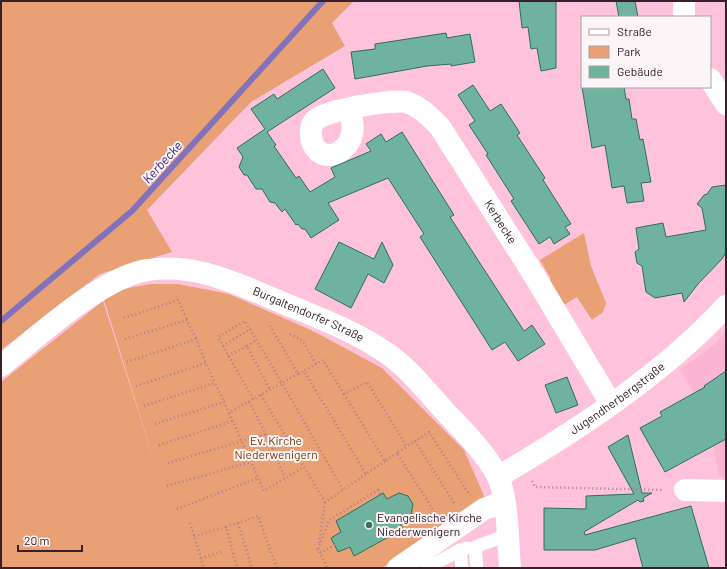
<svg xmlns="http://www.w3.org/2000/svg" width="727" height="569" font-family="Barlow,sans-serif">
<rect width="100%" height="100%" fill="#ffc2db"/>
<path fill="#f9b5d2" d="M726,332V479L719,476L708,417L680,369L714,345Z"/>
<path fill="#e8a074" d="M1,1H354L332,23L345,46L251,102L147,210L172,252L100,274L1,350Z
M584,233L591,266L606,303L603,312L592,320L577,297L562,306L547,282L551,279L540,260Z
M150,284H178L229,294L313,331L382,368L464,450L485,498L382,568H1V382L103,301L158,473L104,300L124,289Z"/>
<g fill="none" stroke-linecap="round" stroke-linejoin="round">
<path stroke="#8172bc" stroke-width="6" d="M1,321L132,211L323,1"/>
</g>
<path fill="#6fb39e" stroke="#2a6f5c" d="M519,1H556V68L541,71L537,48L531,49L528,27L522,28Z
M616,1H635L638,17H619Z
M446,33L447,38L470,34L475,62L451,66V64L427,66L355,79L351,52L375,49V44Z
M323,69L335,88L267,132L276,145L274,146L296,178L299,176L310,192L335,177L331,168L371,151L366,144L381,134L386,142L402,132L454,215L450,217L524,331L532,325L545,344L518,361L505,342L492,350L420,237L424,234L388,178L328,203L339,220L311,238L305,229H302L298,224L296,225L285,209L282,212L275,203L270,202L262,189H256L247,175H244L239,167L243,157L237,148L265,129L251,109L274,94L277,99Z
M473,85L490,111L501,104L520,133L517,135L545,178L543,180L571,224L565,227L570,234L554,244L550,237L539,244L511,201L514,199L486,155L488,154L469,125L475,121L458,95Z
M582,87H624L626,99H629L632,119H636L640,140L643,139L651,182L641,183L644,201L627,203L624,186L612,188L605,145L592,148Z
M726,185V252L722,259L698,284L684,302L682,293L655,298L646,292L642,266L637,263L635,252L639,249L636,228L663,223L666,237L706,230L702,208L697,204L704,195L707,194L712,187Z
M339,242L374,259L382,242L393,265L384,283L368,274L351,308L315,289Z
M726,371V439L665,472L640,428L662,416L660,412L705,387L704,386Z
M567,377L578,405L556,413L545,385Z
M628,435L642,493H652L643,498L644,501L640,502L638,500L584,532L585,535L691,506L709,568H643L635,538L595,550H544V508L586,509V496L634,494L608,447Z
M383,493L387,499L399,493L408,496L413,504L411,515L399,522L403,529L354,556L350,547L338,552L331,538L341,532L336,521Z"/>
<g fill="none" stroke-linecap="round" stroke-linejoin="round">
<path stroke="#ac7f91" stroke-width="2.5" stroke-dasharray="1 3" stroke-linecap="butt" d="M124,318L178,300L187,320
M270,326L298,374L304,371
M290,334L303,341L316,364
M125,339L187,320L196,339
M223,346L250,329
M247,346L256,340
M228,356L247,346L270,390
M127,362L196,339L206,363
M298,374L282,383L245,321L218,337L253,399L282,383L343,490L366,474
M136,386L206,363L215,383
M344,394L323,360L304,371L366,474L385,461
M261,395L325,502L343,490
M253,399L229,413L264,491L304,467
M249,402L266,434L285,478
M144,406L215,383L224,402
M155,424L224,402L229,413
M415,441L454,503
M159,445L233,421
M397,453L385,461L344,394L367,382L407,447
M168,463L266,434
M532,481L535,487L663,490
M167,486L251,462
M177,509L258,478
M437,516L397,453L429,432L469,494
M190,523L204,568
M238,523L252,568
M226,527L258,516L277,568
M194,536L226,527L237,568
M319,543L325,502
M318,548L327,568
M318,549L329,520L378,490L380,494
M320,553L335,545
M201,558L221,552"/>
<path stroke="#fff" stroke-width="13" d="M427,568L460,550
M462,568L460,550L467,548
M477,568L475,547L507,535"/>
<g stroke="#fff" stroke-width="22">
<path d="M684,1V17"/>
<path d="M710,79L726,104"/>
<path id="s1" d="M349,109C351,117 354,125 352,133C350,148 332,162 318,151C314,147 311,141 311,135C310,130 312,122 317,119C327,110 393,99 406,102C420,106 430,117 440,127L534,275L611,404"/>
<path id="s2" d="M498,477C576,431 665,373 726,306"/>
<path d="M685,490L726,491"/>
<path d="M398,568L484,509L504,502"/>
</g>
<path stroke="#fff" stroke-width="22" id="s3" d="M1,366C37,337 103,276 148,270C198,262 244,287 288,305C322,319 358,333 388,354C408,368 424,388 440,406C460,428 483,449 497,475C508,495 508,544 510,568"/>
</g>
<circle fill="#347360" stroke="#fbf5f7" stroke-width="1.5" cx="369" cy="525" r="4"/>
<g text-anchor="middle" stroke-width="4" stroke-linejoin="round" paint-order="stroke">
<g font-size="12" fill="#37202a" stroke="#fbf5f7">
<text dy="4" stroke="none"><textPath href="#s1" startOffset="353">Kerbecke</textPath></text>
<text dy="4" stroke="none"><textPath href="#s3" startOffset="346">Burgaltendorfer Straße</textPath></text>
<text dy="4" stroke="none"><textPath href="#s2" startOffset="143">Jugendherbergstraße</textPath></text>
</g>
<g font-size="12" fill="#7f3a00" stroke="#fbf5f7">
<text x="276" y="445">Ev. Kirche<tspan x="276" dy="14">Niederwenigern</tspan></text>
</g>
<g font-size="12" fill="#37202a" stroke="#fbf5f7" text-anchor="start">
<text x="377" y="522">Evangelische Kirche<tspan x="377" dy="14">Niederwenigern</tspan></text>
</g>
<g font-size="13" font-style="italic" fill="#432781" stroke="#fbf5f7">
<text transform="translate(162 162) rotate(-48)" y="5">Kerbecke</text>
</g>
</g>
<rect width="727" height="569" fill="none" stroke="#37202a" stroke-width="4"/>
<rect x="581" y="16" width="130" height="72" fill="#fbf5f7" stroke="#ada0a5"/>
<rect x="589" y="29" width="20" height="6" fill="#ffffff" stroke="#ada0a5"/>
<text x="617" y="36" font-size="12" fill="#37202a">Straße</text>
<rect x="589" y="46" width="20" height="12" fill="#e8a074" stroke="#ada0a5"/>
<text x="617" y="56" font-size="12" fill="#37202a">Park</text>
<rect x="589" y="66" width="20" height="12" fill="#6fb39e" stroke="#ada0a5"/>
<text x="617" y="76" font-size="12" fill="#37202a">Gebäude</text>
<path d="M18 545v6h64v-6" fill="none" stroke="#37202a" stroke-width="2"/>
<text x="24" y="545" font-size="12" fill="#37202a" stroke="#fbf5f7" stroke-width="3" paint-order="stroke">20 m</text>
</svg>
